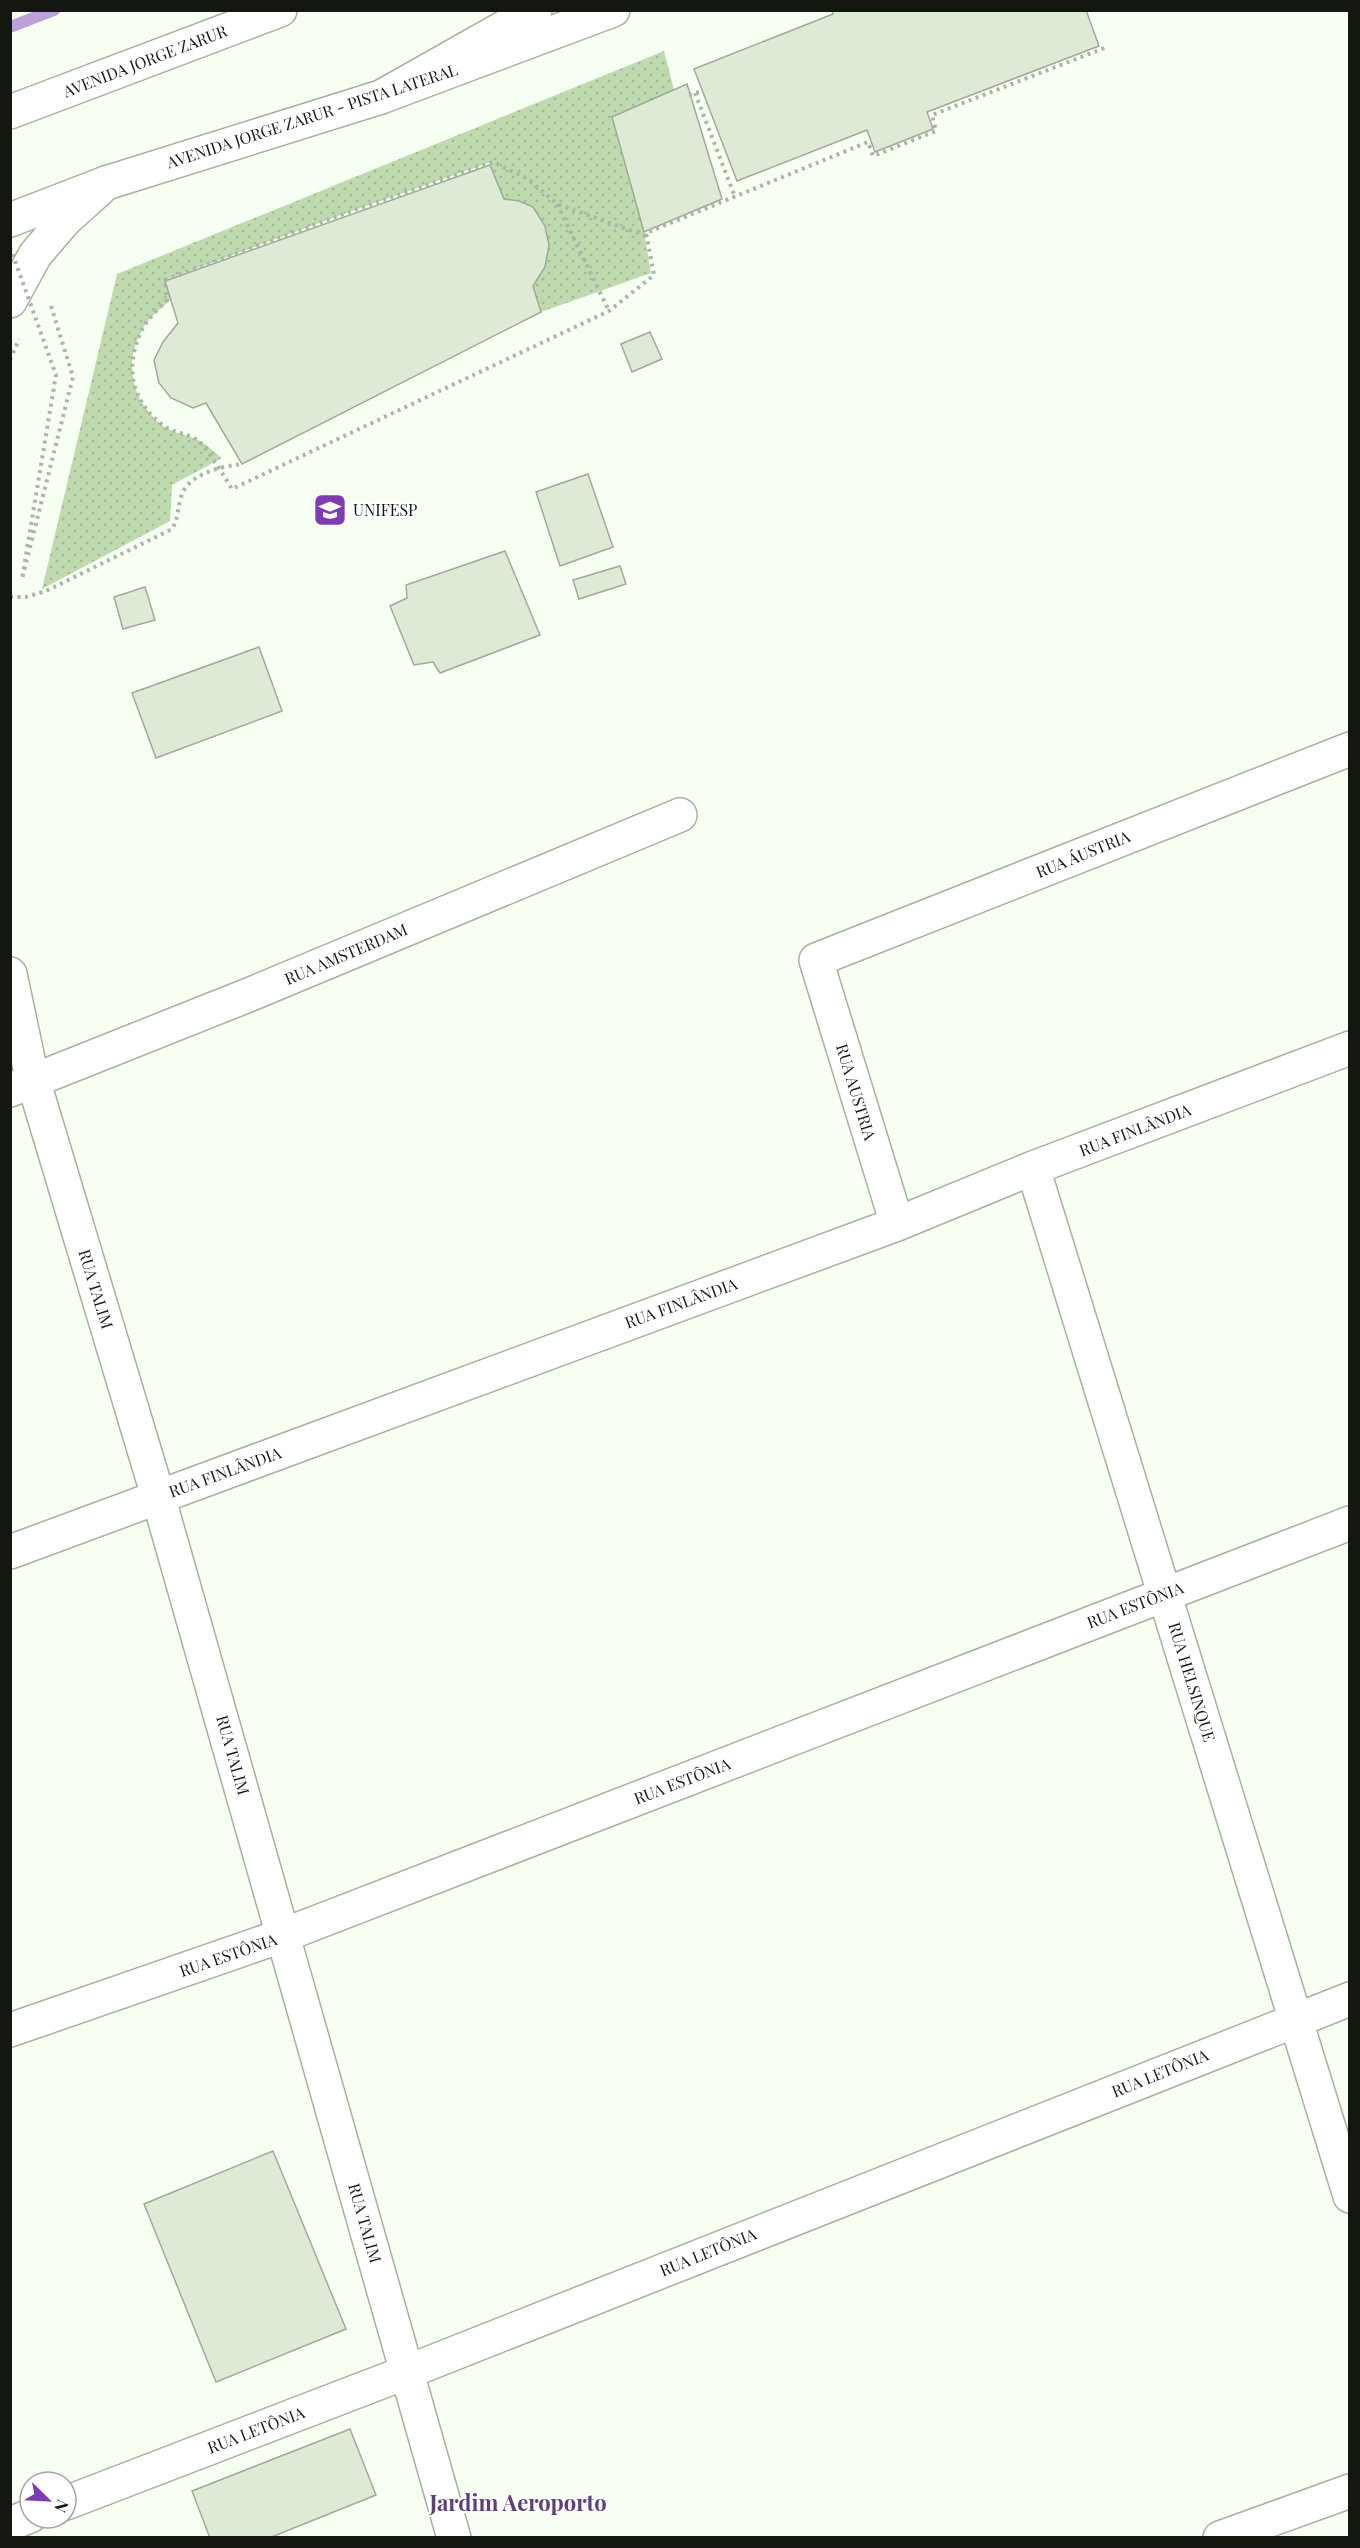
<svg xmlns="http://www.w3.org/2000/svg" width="1360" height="2548" font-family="'Playfair Display',serif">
<defs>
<pattern id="grass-dots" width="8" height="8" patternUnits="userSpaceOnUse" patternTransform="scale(1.5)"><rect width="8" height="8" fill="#bedaae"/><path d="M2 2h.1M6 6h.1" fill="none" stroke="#a2ba95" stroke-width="1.8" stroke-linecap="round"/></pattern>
</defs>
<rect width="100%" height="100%" fill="#f7fff2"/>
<path fill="url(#grass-dots)" d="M664,51L674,90L612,117L644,232L651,273L541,312L533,286C556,251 548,244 533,207L519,201L504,199L490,165L491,162L349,212L165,280L171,300C160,309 149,317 142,330C123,363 132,402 162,425C173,433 184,434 196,439C205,443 214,452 222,458L172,485L170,521L42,589L117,274Z"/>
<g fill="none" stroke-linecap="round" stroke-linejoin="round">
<path stroke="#bba0d9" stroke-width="12" d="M10,27L54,10"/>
</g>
<path fill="#ddead5" stroke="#9eab97" stroke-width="1.5" d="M832,10H1086L1099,46L927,112L933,129L875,152L867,130L737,181L694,69L833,14Z
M687,84L722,199L644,232L612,117Z
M490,165L504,199L519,201L533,207L545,226L549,245L545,267L533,286L541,312L242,464L206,403L193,408L171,398L159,383L154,360L163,342L178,323L165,281Z
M650,332L662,359L632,372L621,344Z
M588,474L613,547L560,566L536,492Z
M505,551L540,635L440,673L433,662L414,665L390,606L407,598L406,585Z
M620,566L626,584L579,599L573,580Z
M145,587L155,620L123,629L114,597Z
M259,647L282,711L156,758L132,693Z
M273,2151L346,2329L216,2382L144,2204Z
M350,2429L376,2495L269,2538H210L192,2491Z"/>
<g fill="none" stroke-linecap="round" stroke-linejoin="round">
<g stroke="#a5b29e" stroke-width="36">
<path id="minor" d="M10,301L35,255L64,221L106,183
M10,974L31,1073L158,1496L454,2538
M10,1090L251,994L680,815
M1033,1168L1350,2196
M897,1224L816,960L1350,749
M10,1552L897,1224L1033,1168L1350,1048
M10,2030L284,1935L1350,1523
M66,2503L407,2372L1350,1999
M10,2524L30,2516
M1220,2538L1350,2491"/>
</g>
<g stroke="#a5b29e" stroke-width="36">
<path id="secondary" d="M10,220L106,183L381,97L613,10"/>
</g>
<g stroke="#a5b29e" stroke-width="36">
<path id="motorway" d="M381,97L535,10
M10,112L280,10"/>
</g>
<path stroke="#adb4a9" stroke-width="4" stroke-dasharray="3 4.5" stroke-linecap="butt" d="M695,93L735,197
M689,95L702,91
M557,204L609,311
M646,236L557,204L528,179L493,162L349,212L165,280L167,300C158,309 146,320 141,332C125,366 131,399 160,423C173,434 189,433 197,440C207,447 225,478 232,489L609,311L654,275L646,233L868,142L873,156L936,131L932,115L1107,47
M51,306L73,377
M10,360L19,339
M10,597H26L46,591L172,529C178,519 177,512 180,501C185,474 219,467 242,464"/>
<use href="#minor" stroke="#fff" stroke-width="33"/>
<use href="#secondary" stroke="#fff" stroke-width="33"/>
<use href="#motorway" stroke="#fff" stroke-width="33"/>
<path stroke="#adb4a9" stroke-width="4" stroke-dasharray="3 4.5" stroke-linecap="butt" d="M10,247L56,375L22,579L73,377"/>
</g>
<defs>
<g id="university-square" transform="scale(1.725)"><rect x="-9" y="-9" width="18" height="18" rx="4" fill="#7d3db2" stroke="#fff"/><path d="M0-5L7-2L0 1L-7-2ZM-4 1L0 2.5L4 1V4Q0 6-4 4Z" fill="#fff"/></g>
</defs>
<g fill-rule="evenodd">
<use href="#university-square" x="330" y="510"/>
</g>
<g text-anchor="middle" stroke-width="4.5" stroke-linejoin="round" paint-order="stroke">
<g font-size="16" fill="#131710" stroke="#fff">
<text transform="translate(145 61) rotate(-21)" y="6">AVENIDA JORGE ZARUR</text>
<text transform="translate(312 116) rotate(-18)" y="6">AVENIDA JORGE ZARUR - PISTA LATERAL</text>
<text transform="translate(1083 854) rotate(-22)" y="6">RUA ÁUSTRIA</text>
<text transform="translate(346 954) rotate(-23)" y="6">RUA AMSTERDAM</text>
<text transform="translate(856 1092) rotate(73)" y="6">RUA AUSTRIA</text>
<text transform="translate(1135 1130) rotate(-21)" y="6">RUA FINLÂNDIA</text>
<text transform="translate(96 1289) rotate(73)" y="6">RUA TALIM</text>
<text transform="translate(681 1303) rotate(-20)" y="6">RUA FINLÂNDIA</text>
<text transform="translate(225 1472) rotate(-20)" y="6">RUA FINLÂNDIA</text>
<text transform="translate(1135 1605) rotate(-21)" y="6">RUA ESTÔNIA</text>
<text transform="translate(1192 1682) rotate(73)" y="6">RUA HELSINQUE</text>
<text transform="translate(233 1755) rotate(74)" y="6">RUA TALIM</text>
<text transform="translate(682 1781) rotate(-21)" y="6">RUA ESTÔNIA</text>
<text transform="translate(228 1955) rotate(-19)" y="6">RUA ESTÔNIA</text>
<text transform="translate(1160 2073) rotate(-22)" y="6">RUA LETÔNIA</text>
<text transform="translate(365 2223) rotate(74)" y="6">RUA TALIM</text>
<text transform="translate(708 2252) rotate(-22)" y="6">RUA LETÔNIA</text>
<text transform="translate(256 2430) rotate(-21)" y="6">RUA LETÔNIA</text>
</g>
<g font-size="16" fill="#131710" stroke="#fff" text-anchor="start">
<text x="353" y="516">UNIFESP</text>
</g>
<g font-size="22" font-weight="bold" fill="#5d3f7a" stroke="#fff">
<text x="518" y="2511">Jardim Aeroporto</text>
</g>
</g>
<rect width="1360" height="2548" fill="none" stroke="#131710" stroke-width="24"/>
<g transform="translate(48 2500) rotate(114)"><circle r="28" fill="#ffffff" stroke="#a1a29f" stroke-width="1.5"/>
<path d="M0-4.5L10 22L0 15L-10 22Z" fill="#7d3db2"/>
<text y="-9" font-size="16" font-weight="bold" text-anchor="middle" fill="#131710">N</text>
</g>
</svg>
